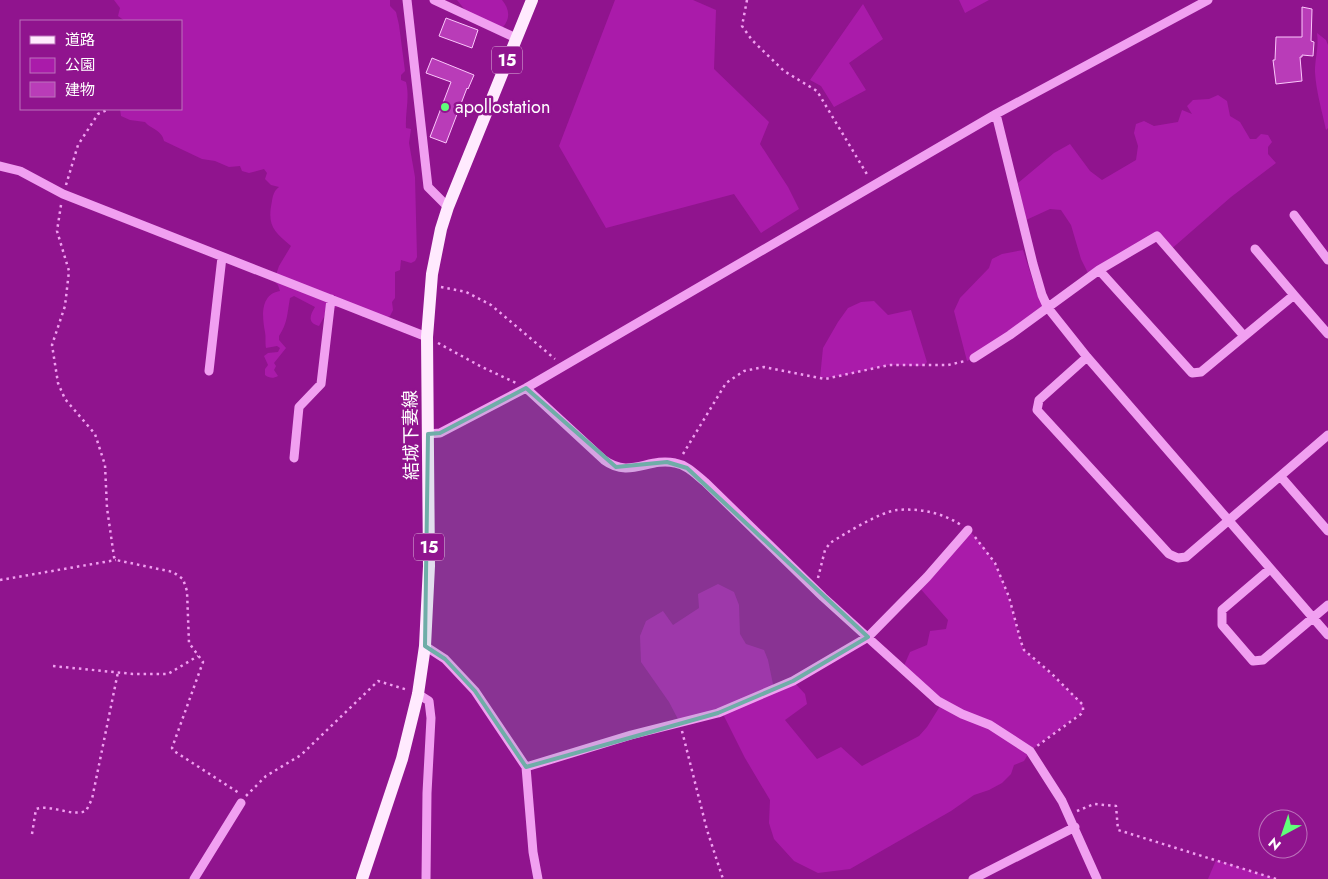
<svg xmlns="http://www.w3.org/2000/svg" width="1328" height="879" font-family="Jost,'Noto Sans JP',sans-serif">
<rect width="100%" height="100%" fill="#90148e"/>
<path fill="#aa1baa" d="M114,0H390V6L396,12L399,25L405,71L401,75V80L406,82C410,98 405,112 406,128L411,129L409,143L415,177L417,257L415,261L411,263L401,260L400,270L395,272V298L392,302L393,310L390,316L386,318L363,317L344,306L326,309L324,317L319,326C307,323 310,315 315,307L294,296L290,298C287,314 288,322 279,336V340L286,348L274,363L276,366L274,370L278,376C273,379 269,378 265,375V369L268,365L264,356L268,353L278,352L280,348L277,346L266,348C265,342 266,337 265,332C262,317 260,294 280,291L278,285L274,281L279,266L291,246C273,231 267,225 272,201C273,195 274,191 279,187L271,185L265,179L267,173L264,169L249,173L242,171L240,166L229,167L215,161L202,159L164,141C162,130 151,129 145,122L130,120L121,116L120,109H181V21H125L118,16L120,8Z
M457,0H502C509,8 511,18 503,27H499L465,10Z
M615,0H693L716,10L714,69L769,122L760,144L788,187L799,209L761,233L734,194L606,228L559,146Z
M959,0H989L965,13Z
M863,4L883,39L849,63L866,90L834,107L821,86L810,80Z
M1317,33L1326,40L1328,45V128L1326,130C1322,111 1316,91 1315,72C1315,57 1319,48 1317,33Z
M1218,95L1227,101L1230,116L1240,122L1250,139H1256L1261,134L1268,135L1272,142L1268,147V154L1276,163L1231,197L1169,251L1156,237L1090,277L1081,259L1071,225L1061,210L1050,209L1026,220L1018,183L1054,153L1070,144L1090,171L1102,180L1136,160L1138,146L1134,133L1136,124L1144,121L1154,126L1178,122L1182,110L1192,114L1187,106L1193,100L1209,99Z
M1023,250L1037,294L1044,307L974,358L967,361L954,311L960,298L989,268L992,259L1002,254Z
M874,301L888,315L911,310L927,362L924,366L889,365L840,376L820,378L823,348L838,322L848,308L861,302Z
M968,530C992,551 1004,579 1012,610C1016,623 1018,638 1024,650L1079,700L1083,705V711L1030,751L1024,761L1014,765L1011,774L1002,783L989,790L974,795L951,811L850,869L818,873L794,861L774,839L769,823L770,800L745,758L722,712L680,723L669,702L641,662L640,636L646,621L663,611L673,625L699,608L698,594L718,584L734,592L739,605L740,634L746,644L764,650L768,660L774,689L793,681L805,694L807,704L785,720L817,759L841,747L862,766L919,736L927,727L942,703L903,668L910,652L927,645L930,631L946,629L948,620L918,586Z
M1216,860L1276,879H1208Z"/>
<path fill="#b93cb8" stroke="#fcc7fc" d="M1302,7L1312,9L1311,41L1314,42L1313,56L1302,55V57H1300L1302,81L1276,84L1273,60H1275L1276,37H1302Z
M446,18L478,30L472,48L439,36Z
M432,58L474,75L468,89L467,88L446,143L430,137L451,82L426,73Z"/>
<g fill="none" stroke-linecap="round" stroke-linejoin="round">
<path stroke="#f1a0f1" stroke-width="2.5" stroke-dasharray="2.5 4" stroke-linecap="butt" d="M747,0L742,26L752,40L784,71L817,91L868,176
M66,185L78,145L98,114L109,109
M61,205L57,231L69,271L65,306L52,345L58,383L65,399L95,434L105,465L107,508L114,557L116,560L173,572L183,579L187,591L189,643L203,662L172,748L174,751L239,793
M441,287L466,292L491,305L555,359
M438,343L480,366L516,383
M683,454L726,383L744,371L764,367L825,379L889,365H948L965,361
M975,537L995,563L1009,597L1021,642L1024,650L1051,673L1083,705V711L1081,714L1037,746
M818,578L825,550L830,543C846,533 880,512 897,510C920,508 943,513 961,525
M0,580L116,560
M53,666L133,674H168L198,656
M682,731L707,830L723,879
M246,796L266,776L301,755L378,681L408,690
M1077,811L1094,804L1116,806L1118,830L1276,879
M32,834L36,809C53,804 70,817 86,811L92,799L118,672"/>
<path stroke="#f1a0f1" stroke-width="9" d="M407,0L428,187L448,207
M434,0L516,38
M996,114L1033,264L1042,295L1048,308L1087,357L1328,635
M0,166L20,171L63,194L427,337
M1294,215L1328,260
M1255,249L1294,295
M1099,270L1192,373L1201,372L1294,295L1328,334
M1087,357L1039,400L1037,410L1169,554L1178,558L1186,557L1328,435
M974,358L1010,335L1099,270L1157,236L1244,336
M209,371L222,257
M526,388L604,460C630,479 648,457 675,463C687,465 696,475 705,482L823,597L938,701L962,714L990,725L1030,751L1062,801L1097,879
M428,434L440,433L526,388L996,114L1208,0
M294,458L299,407L321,384L331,299
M1281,477L1328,531
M1270,569L1222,610V625L1253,661L1263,660L1328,605
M425,646L445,659L475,691L526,767
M418,694L429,701L431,718L427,793L426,879
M194,879L241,803
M538,879L533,852L526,767L631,735L718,713L793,681L868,637L927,577L968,530
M973,879L1075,827"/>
<path stroke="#ffeafe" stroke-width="12" d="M362,879L402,759L418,694L425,646L429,566L427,337L432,274L441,229L448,207L532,0"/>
</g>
<path fill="#6fada8" fill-opacity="0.2" stroke="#6fada8" stroke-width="4" stroke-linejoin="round" d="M526,388L616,467L667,462L687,468L868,637L793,681L718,713L526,767L475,691L445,659L425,646L428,434L440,433Z"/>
<circle fill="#60ff7a" stroke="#90148e" stroke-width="2" cx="445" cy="107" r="5"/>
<g text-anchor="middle" stroke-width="5" stroke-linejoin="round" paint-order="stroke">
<g fill="#90148e" stroke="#deb8dd" stroke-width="1">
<rect x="492" y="46.5" width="30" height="27" rx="4"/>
<rect x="414" y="533.5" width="30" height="27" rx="4"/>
</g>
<g font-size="16" font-weight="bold" fill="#fff">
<text x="507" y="66">15</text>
<text x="429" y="553">15</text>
</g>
<g font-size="18" fill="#fff" stroke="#90148e" text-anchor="start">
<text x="455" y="113">apollostation</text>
</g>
<g font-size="18" fill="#fff" stroke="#90148e">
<text transform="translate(411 435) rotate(-91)" y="6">結城下妻線</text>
</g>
</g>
<rect x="20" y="20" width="162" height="90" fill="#90148e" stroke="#bc72bb"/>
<rect x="30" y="36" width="25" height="8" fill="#ffeafe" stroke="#bc72bb"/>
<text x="65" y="45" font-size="15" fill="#ffffff">道路</text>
<rect x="30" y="58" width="25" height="15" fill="#aa1baa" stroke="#bc72bb"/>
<text x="65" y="70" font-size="15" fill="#ffffff">公園</text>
<rect x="30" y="82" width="25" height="15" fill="#b93cb8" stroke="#bc72bb"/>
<text x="65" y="95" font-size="15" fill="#ffffff">建物</text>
<g transform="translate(1283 834) rotate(220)"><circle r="24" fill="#90148e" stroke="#bc72bb"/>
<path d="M0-4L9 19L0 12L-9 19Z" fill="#60ff7a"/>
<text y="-8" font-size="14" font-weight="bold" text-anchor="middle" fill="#ffffff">N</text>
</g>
</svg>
